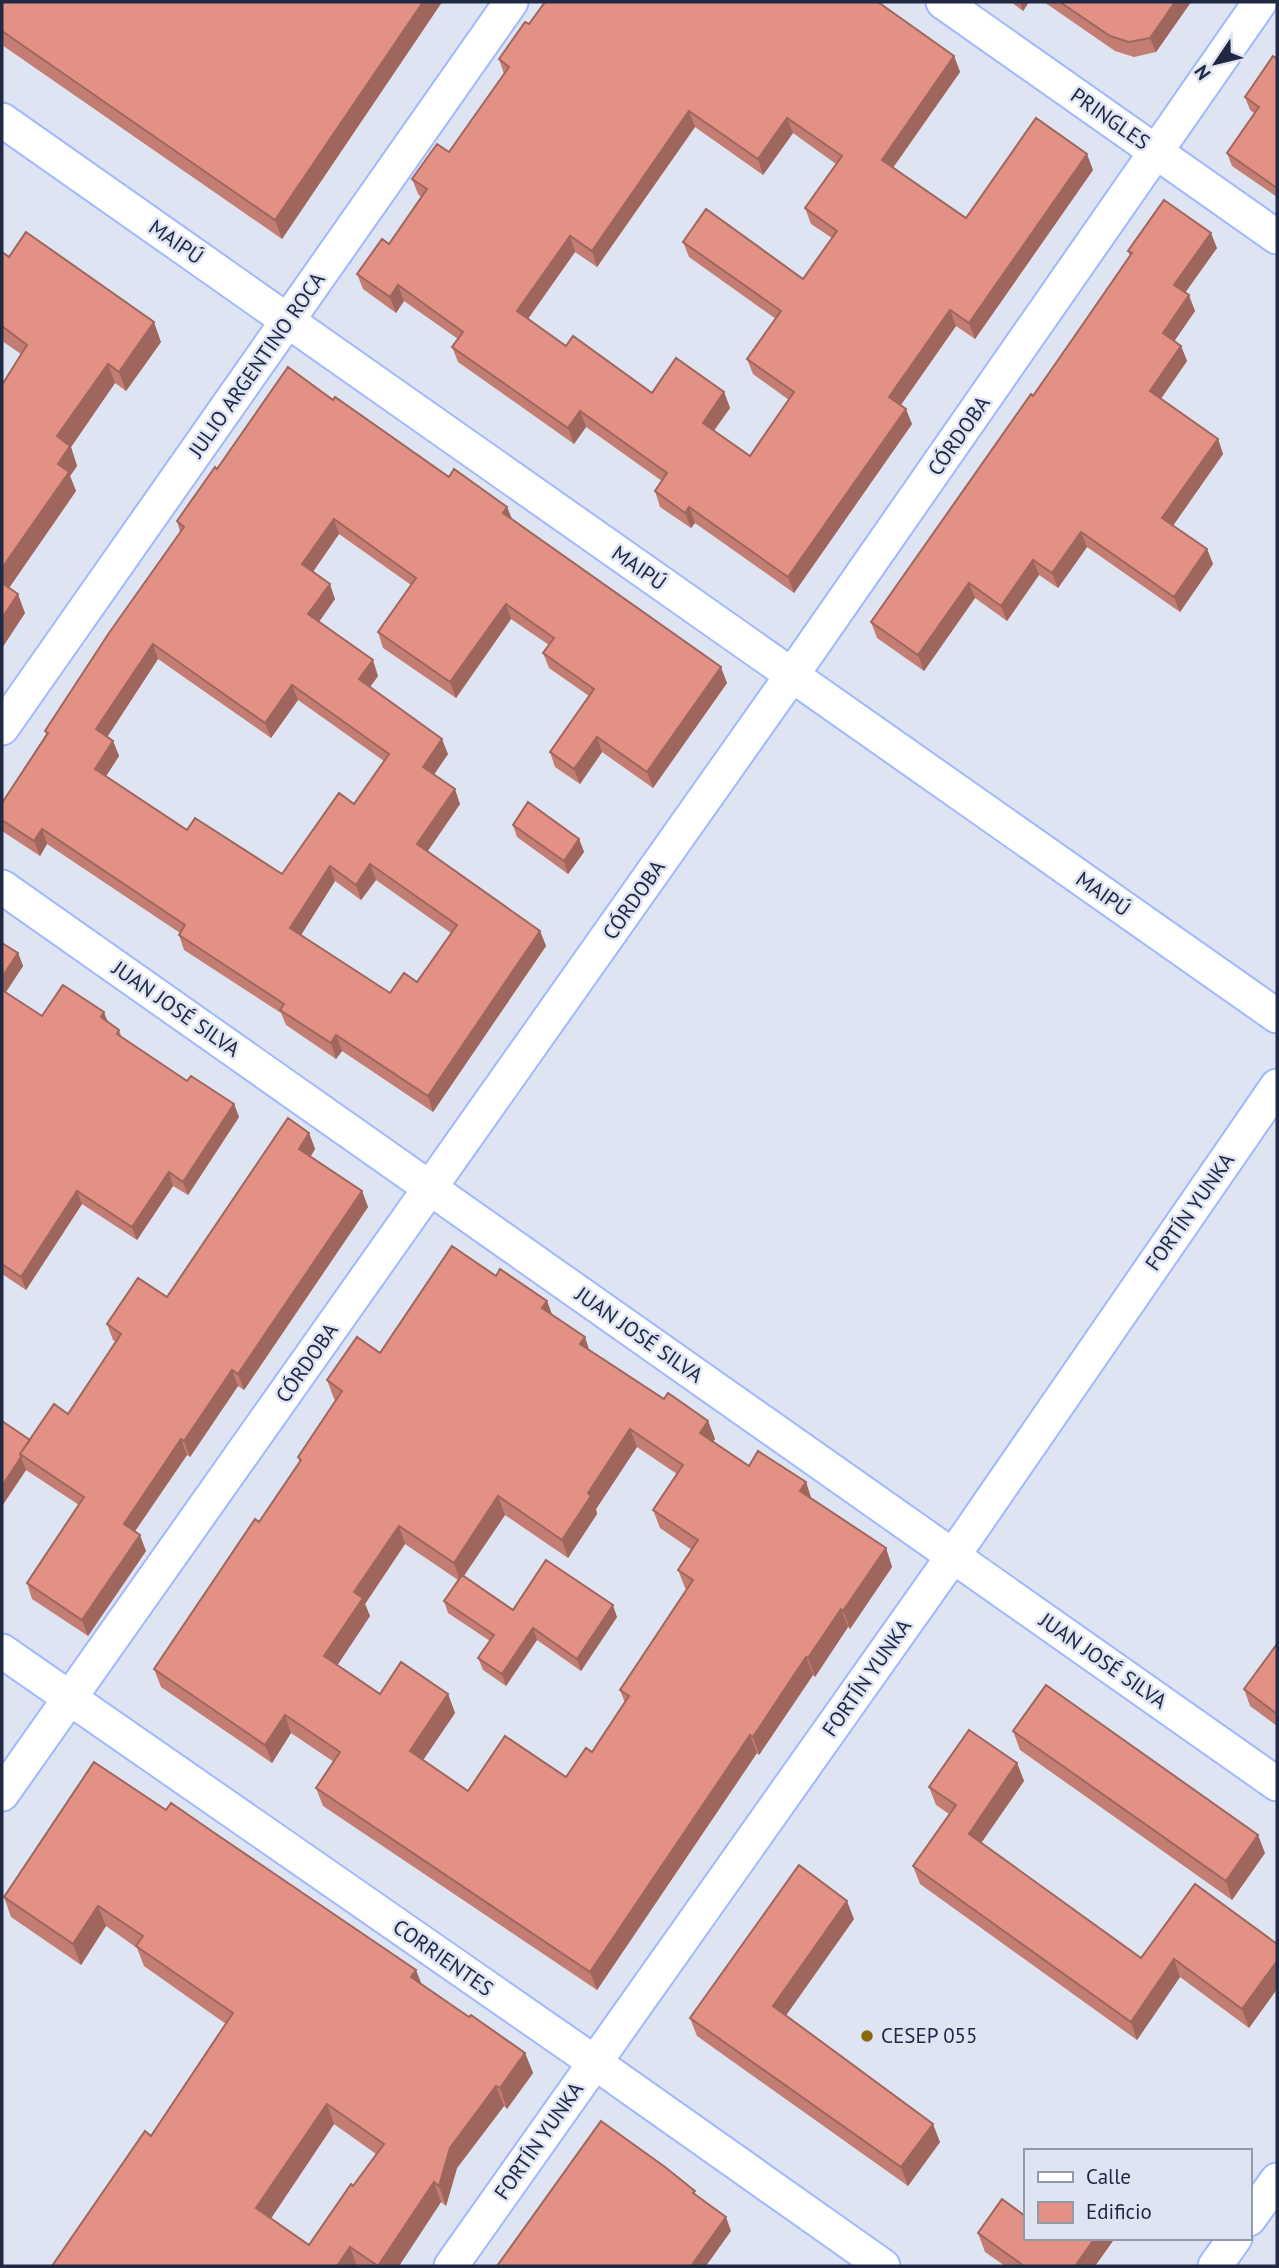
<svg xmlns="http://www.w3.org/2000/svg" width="1279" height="2268" font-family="'PT Sans',sans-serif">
<rect width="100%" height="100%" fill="#dfe4f3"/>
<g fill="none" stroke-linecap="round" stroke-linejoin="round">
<g stroke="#a0b8fd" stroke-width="37">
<path id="street" d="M943,2L1277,237
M2,120L1277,1016
M2,728L511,2
M2,887L1277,1784
M2,1651L594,2062L883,2266
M2,1794L792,675L1260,2
M1249,2219L1277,2180
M451,2266L953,1556L1277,1086
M1215,2266L1235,2238"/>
</g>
<use href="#street" stroke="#fff" stroke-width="33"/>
</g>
<path fill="#c37d72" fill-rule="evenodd" d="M2,2H442L282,239L2,45Z
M1011,2H1029L1023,11Z
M1044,2H1191L1156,52L1134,57L1115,51Z
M529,24L954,56L960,72L893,167L966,218L1093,170L975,339L956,326L901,405L912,424L794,593L695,523L691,528L660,507L655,491L662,481L586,427L574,444L458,362L452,347L458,339L404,301L396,313L363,289L357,274L389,244L421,197L418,194L412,179L449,152L504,74L499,59ZM695,127L763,175L793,133L836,164L805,208L811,224L832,238L803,279L683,242L689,257L776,319L747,359L753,374L789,400L750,456L714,431L730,408L724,392L652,393L566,346L528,319L575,252L597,267Z
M1277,57V197L1232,166L1227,153L1254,113L1250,110L1245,97Z
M1217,248L1185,292L1195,311L1174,341L1181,346L1187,361L1161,399L1218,439L1223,454L1173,525L1207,549L1213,564L1180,612L1087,547L1058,588L1039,575L1007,621L975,598L924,671L877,638L871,622L1074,337L1130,256L1128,251Z
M2,252L161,342L126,391L115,383L71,447L77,466L70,476L76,491L9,588L25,613L2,648V385L21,354L2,341Z
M333,400L449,477L507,507L512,519L727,683L653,788L602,752L580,784L555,767L550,752L589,696L549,668L543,653L549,645L511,619L456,698L383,648L378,632L411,585L339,534L313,572L335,599L319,622L378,676L370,687L448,754L434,774L460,804L428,851L540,931L546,946L433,1112L342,1051L336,1059L286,1025L281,1013L184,950L179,935L180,933L47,844L40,856L2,831V803L46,734L45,731L180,532L177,521L217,469ZM158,659L271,738L298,700L384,761L354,804L282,874L187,830L106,776L119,756L113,741L107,737ZM376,880L451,933L417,982L390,993L301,935L335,881L361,900Z
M513,825L579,839L584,852L568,874L517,837Z
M2,943L18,953L23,966L6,992L42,1016L108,1022L119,1030L122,1038L187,1081L234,1104L239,1117L188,1195L173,1186L137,1240L82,1204L26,1290L2,1274Z
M309,1133L315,1149L311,1156L362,1191L368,1207L244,1390L238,1386L190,1457L187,1455L135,1531L146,1551L88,1636L32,1599L27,1583L79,1505L26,1470L2,1506V1421L30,1440L68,1414L116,1342L113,1340L107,1324L167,1297Z
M496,1276L547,1301L552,1315L590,1351L664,1399L708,1421L715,1439L713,1441L749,1466L806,1482L811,1498L886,1548L892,1567L850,1629L848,1627L815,1677L813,1675L759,1755L757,1753L597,1990L323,1806L316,1788L334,1762L291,1733L272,1763L161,1687L154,1669L259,1522L300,1462L298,1457L336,1400L334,1399L327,1380L380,1353ZM637,1447L677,1474L653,1510L660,1528L692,1550L678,1570L685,1588L687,1590L620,1690L625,1703L592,1752L566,1777L468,1791L423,1760L455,1713L448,1694H380L337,1665L370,1616L365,1604L405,1544L458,1580L444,1601L448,1613L490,1641L478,1658L483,1670L506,1686L537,1640L581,1671L617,1617L513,1610L464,1576L505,1515L568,1558L597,1514L596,1509Z
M1277,1644V1726L1250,1706L1244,1689Z
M1013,1731L1265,1853L1232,1900L1020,1750Z
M94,1762L469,2017L525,2053L533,2073L507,2109L504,2106L457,2168L446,2206L441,2202L399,2266H52L151,2136L226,2024L144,1966L137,1948L106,1926L81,1965L11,1917L4,1897ZM334,2124L376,2154L309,2245L271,2218Z
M1017,1763L1024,1781L981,1843L1141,1958L1277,1944V1989L1249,2028L1180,1977L1137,2040L920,1884L913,1866L949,1814L936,1805L929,1787Z
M854,1919L786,2015L940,2142L908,2186L697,2036L690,2018Z
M978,2233L1025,2238H1115L1095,2266H1005L985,2252Z"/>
<path fill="#9f665d" d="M423,2H442L282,239L275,220Z
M1020,2H1029L1023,11Z
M1175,2H1191L1156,52L1150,38Z
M954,56L960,72L888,175L882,160Z
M689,111L695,127L597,267L592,251Z
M787,118L793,133L763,175L758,159Z
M1087,154L1093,170L975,339L969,323Z
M1211,233L1217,248L1180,300L1174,285Z
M570,236L575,252L522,327L517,311Z
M398,285L404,301L396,313L390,297Z
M1189,295L1195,311L1169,349L1163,333Z
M950,310L956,326L895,413L889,397Z
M154,322L161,342L126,391L119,372Z
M1181,346L1187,361L1155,407L1150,391Z
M108,364L115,383L71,447L77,466L70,476L76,491L2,598V568L58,464L57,436Z
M724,392L730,408L708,438L703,423Z
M906,409L912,424L794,593L788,577Z
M580,411L586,427L574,444L568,428Z
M1218,439L1223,454L1168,533L1162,518Z
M507,507L513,522L503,513Z
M689,507L695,523L691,528L685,513Z
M334,519L339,534L307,580L302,564Z
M1081,532L1087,547L1058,588L1052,573Z
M1207,549L1213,564L1180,612L1174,597Z
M1033,560L1039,575L1007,621L1001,606Z
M969,583L975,598L924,671L918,655Z
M330,584L335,599L313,630L308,614Z
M18,594L25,613L2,648V618Z
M506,604L511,619L456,698L450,682Z
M153,644L158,659L102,745L96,729Z
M373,660L378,676L365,694L359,679Z
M721,667L727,683L653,788L647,772Z
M292,685L298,700L271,738L265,723Z
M597,737L602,752L580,784L574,769Z
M442,739L448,754L429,782L423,767Z
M113,741L119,756L101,784L95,769Z
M455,789L460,804L422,859L417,844Z
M42,829L47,844L40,856L34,841Z
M579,839L584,852L568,874L564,861Z
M370,864L376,880L361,900L356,885Z
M330,866L335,881L296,943L290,928Z
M540,931L546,946L433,1112L428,1096Z
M18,953L23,966L2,998V977Z
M104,1012L109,1025L101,1017Z
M336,1035L342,1051L336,1059L331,1043Z
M234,1104L239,1117L188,1195L183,1182Z
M309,1133L315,1149L305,1165L299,1149Z
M169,1172L173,1186L137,1240L132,1227Z
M77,1191L82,1204L26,1290L21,1277Z
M362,1191L368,1207L244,1390L238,1374Z
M547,1301L554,1320L542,1308Z
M585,1337L591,1355L580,1344Z
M232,1370L238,1386L190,1457L184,1441Z
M708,1421L715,1439L706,1451L700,1433Z
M630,1429L637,1447L596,1509L597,1514L568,1558L562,1540L588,1493Z
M181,1439L187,1455L129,1540L124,1524Z
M21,1457L26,1470L2,1506V1486Z
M806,1482L812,1501L800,1491Z
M498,1496L505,1515L460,1581L454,1563Z
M399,1526L405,1544L365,1604L370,1616L331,1675L324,1656L354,1592Z
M140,1535L146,1551L88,1636L82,1620Z
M886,1548L892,1567L850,1629L843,1611Z
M613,1605L617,1617L581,1671L577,1659Z
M841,1609L848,1627L815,1677L808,1658Z
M533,1628L537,1640L506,1686L502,1674Z
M806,1657L813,1675L759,1755L753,1737Z
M448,1694L455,1713L417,1769L410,1751Z
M285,1715L291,1733L272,1763L265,1745Z
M750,1735L757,1753L597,1990L590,1972Z
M1017,1763L1024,1781L975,1852L969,1834Z
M1258,1835L1265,1853L1232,1900L1226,1881Z
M847,1901L854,1919L780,2024L773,2006Z
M98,1906L106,1926L81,1965L73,1944Z
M1174,1959L1180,1977L1137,2040L1131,2022Z
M1277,1961V1989L1249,2028L1242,2009Z
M416,1970L424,1990L411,1977Z
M525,2053L533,2073L507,2109L500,2088Z
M496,2086L504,2106L457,2168L446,2206L439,2186L450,2148Z
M327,2104L334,2124L264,2229L256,2208Z
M933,2124L940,2142L908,2186L901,2167Z
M434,2182L441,2202L399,2266H378Z
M726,2217L731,2231L706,2266H691Z
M1095,2238H1115L1095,2266H1075Z
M350,2247L357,2266H337Z"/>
<path fill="#e39185" stroke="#9f665d" stroke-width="2" fill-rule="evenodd" d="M2,2H423L275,220L2,31Z
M545,2H878L954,56L882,160L966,218L1036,118L1087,154L969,323L950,310L889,397L906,409L788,577L689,507L685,513L655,491L667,473L580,411L568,428L452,347L463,332L398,285L390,297L357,274L382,239L389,244L427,189L412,179L437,144L449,152L509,67L499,59L525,22L529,24ZM689,111L758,159L787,118L842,156L805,208L837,231L803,279L706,209L683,242L781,311L747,359L794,392L750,456L703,423L724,392L676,358L652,393L573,336L566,346L517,311L570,236L592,251Z
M1060,2H1175L1150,38L1129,42L1110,36Z
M1273,56L1276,58L1277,57V188L1227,153L1259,107L1245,97Z
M1164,200L1211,233L1174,285L1189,295L1163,333L1181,346L1150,391L1218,439L1162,518L1207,549L1174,597L1081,532L1052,573L1033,560L1001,606L969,583L918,655L871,622L1031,394L1033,396L1074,337L1132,253L1128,251Z
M26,232L154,322L119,372L108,364L57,436L70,446L58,464L69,472L2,568V385L27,345L2,326V252L9,257Z
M288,367L333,400L335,397L449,477L454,469L507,507L503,513L721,667L647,772L597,737L574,769L550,752L594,689L543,653L554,638L506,604L450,682L378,632L416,578L334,519L302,564L330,584L308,614L373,660L359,679L442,739L423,767L455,789L417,844L540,931L428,1096L336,1035L331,1043L280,1010L284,1004L179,935L185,925L42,829L34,841L2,820V803L48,733L45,731L109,633L184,527L177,521L215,467L217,469ZM153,644L265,723L292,685L389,754L354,804L339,793L282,874L195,818L187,830L95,769L113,741L96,729ZM370,864L457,925L417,982L404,973L390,993L290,928L330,866L356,885Z
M2,583L18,594L2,618Z
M528,802L579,839L564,861L513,825Z
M2,943L18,953L2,977Z
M63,985L104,1012L101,1017L119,1030L117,1034L187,1081L191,1076L234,1104L183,1182L169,1172L132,1227L77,1191L21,1277L2,1264V990L42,1016Z
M288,1118L309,1133L299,1149L362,1191L238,1374L232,1370L184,1441L181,1439L124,1524L140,1535L82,1620L27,1583L84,1497L20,1454L54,1404L68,1414L121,1334L107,1324L138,1278L167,1297Z
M452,1246L496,1276L500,1269L547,1301L542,1308L585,1337L580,1344L664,1399L668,1393L708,1421L700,1433L749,1466L758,1451L806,1482L800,1491L886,1548L843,1611L841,1609L808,1658L806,1657L753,1737L750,1735L590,1972L316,1788L340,1752L285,1715L265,1745L154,1669L255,1519L259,1522L301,1460L298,1457L342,1391L327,1380L357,1337L380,1353ZM630,1429L683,1465L653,1510L698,1540L678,1570L693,1580L620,1690L629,1696L592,1752L586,1748L566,1777L505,1736L468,1791L410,1751L448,1694L401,1662L380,1694L324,1656L363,1598L354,1592L399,1526L454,1563L498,1496L562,1540L591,1496L588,1493Z
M2,1421L30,1440L20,1454L21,1457L2,1486Z
M546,1560L613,1605L577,1659L533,1628L502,1674L478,1658L494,1635L444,1601L462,1575L513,1610Z
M1277,1644V1714L1244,1689Z
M1046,1685L1258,1835L1226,1881L1013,1731Z
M969,1730L1017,1763L969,1834L1141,1958L1195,1884L1277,1944V1961L1242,2009L1174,1959L1131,2022L913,1866L956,1805L929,1787Z
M94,1762L166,1810L171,1803L213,1832L416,1970L411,1977L469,2017L471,2015L525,2053L500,2088L496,2086L450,2148L439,2186L434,2182L378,2266L350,2247L337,2266H52L145,2131L151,2136L233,2013L136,1946L143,1936L98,1906L73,1944L4,1897ZM327,2104L384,2144L353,2186L351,2184L309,2245L256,2208Z
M799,1865L847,1901L773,2006L933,2124L901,2167L690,2018Z
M601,2121L665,2167L695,2191L693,2193L726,2217L691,2266H497Z
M1002,2199L1025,2216V2238H1095L1075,2266H1024L978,2233Z"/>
<circle fill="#886a08" stroke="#dfe4f3" stroke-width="2.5" cx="867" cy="2036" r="7"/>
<g text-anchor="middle" stroke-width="5" stroke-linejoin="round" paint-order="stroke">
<g font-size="21" fill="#202943" stroke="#dfe4f3">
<text transform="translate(1110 119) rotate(35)" y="7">PRINGLES</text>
<text transform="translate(176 242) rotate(35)" y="7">MAIPÚ</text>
<text transform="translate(257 365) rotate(-55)" y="7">JULIO ARGENTINO ROCA</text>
<text transform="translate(959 436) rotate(-55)" y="7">CÓRDOBA</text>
<text transform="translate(639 568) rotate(35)" y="7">MAIPÚ</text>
<text transform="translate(1103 894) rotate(35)" y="7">MAIPÚ</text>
<text transform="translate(634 900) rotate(-55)" y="7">CÓRDOBA</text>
<text transform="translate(176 1009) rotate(35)" y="7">JUAN JOSÉ SILVA</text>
<text transform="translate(1190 1212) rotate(-55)" y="7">FORTÍN YUNKA</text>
<text transform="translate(639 1335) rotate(35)" y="7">JUAN JOSÉ SILVA</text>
<text transform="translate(307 1363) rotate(-55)" y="7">CÓRDOBA</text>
<text transform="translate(1103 1661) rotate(35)" y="7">JUAN JOSÉ SILVA</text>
<text transform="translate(867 1678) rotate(-55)" y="7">FORTÍN YUNKA</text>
<text transform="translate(443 1958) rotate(35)" y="7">CORRIENTES</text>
<text transform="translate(539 2141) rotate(-55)" y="7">FORTÍN YUNKA</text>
</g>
<g font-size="21" fill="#202943" stroke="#dfe4f3" text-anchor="start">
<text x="881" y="2043">CESEP 055</text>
</g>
</g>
<rect width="1279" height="2268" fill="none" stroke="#202943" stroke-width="7"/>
<rect x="1024" y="2149" width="228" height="91" fill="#dfe4f3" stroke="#9399ad" stroke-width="2"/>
<rect x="1038" y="2172" width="35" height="10" fill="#ffffff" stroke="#9399ad" stroke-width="2"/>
<text x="1086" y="2184" font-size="21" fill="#202943">Calle</text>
<rect x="1038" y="2202" width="35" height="21" fill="#e39185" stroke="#9399ad" stroke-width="2"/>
<text x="1086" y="2219" font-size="21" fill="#202943">Edificio</text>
<g transform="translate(1216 63) rotate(235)" stroke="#dfe4f3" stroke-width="5" paint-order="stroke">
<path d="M0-5L12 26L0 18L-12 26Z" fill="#202943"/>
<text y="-10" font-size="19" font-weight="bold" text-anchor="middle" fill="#202943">N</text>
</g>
</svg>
